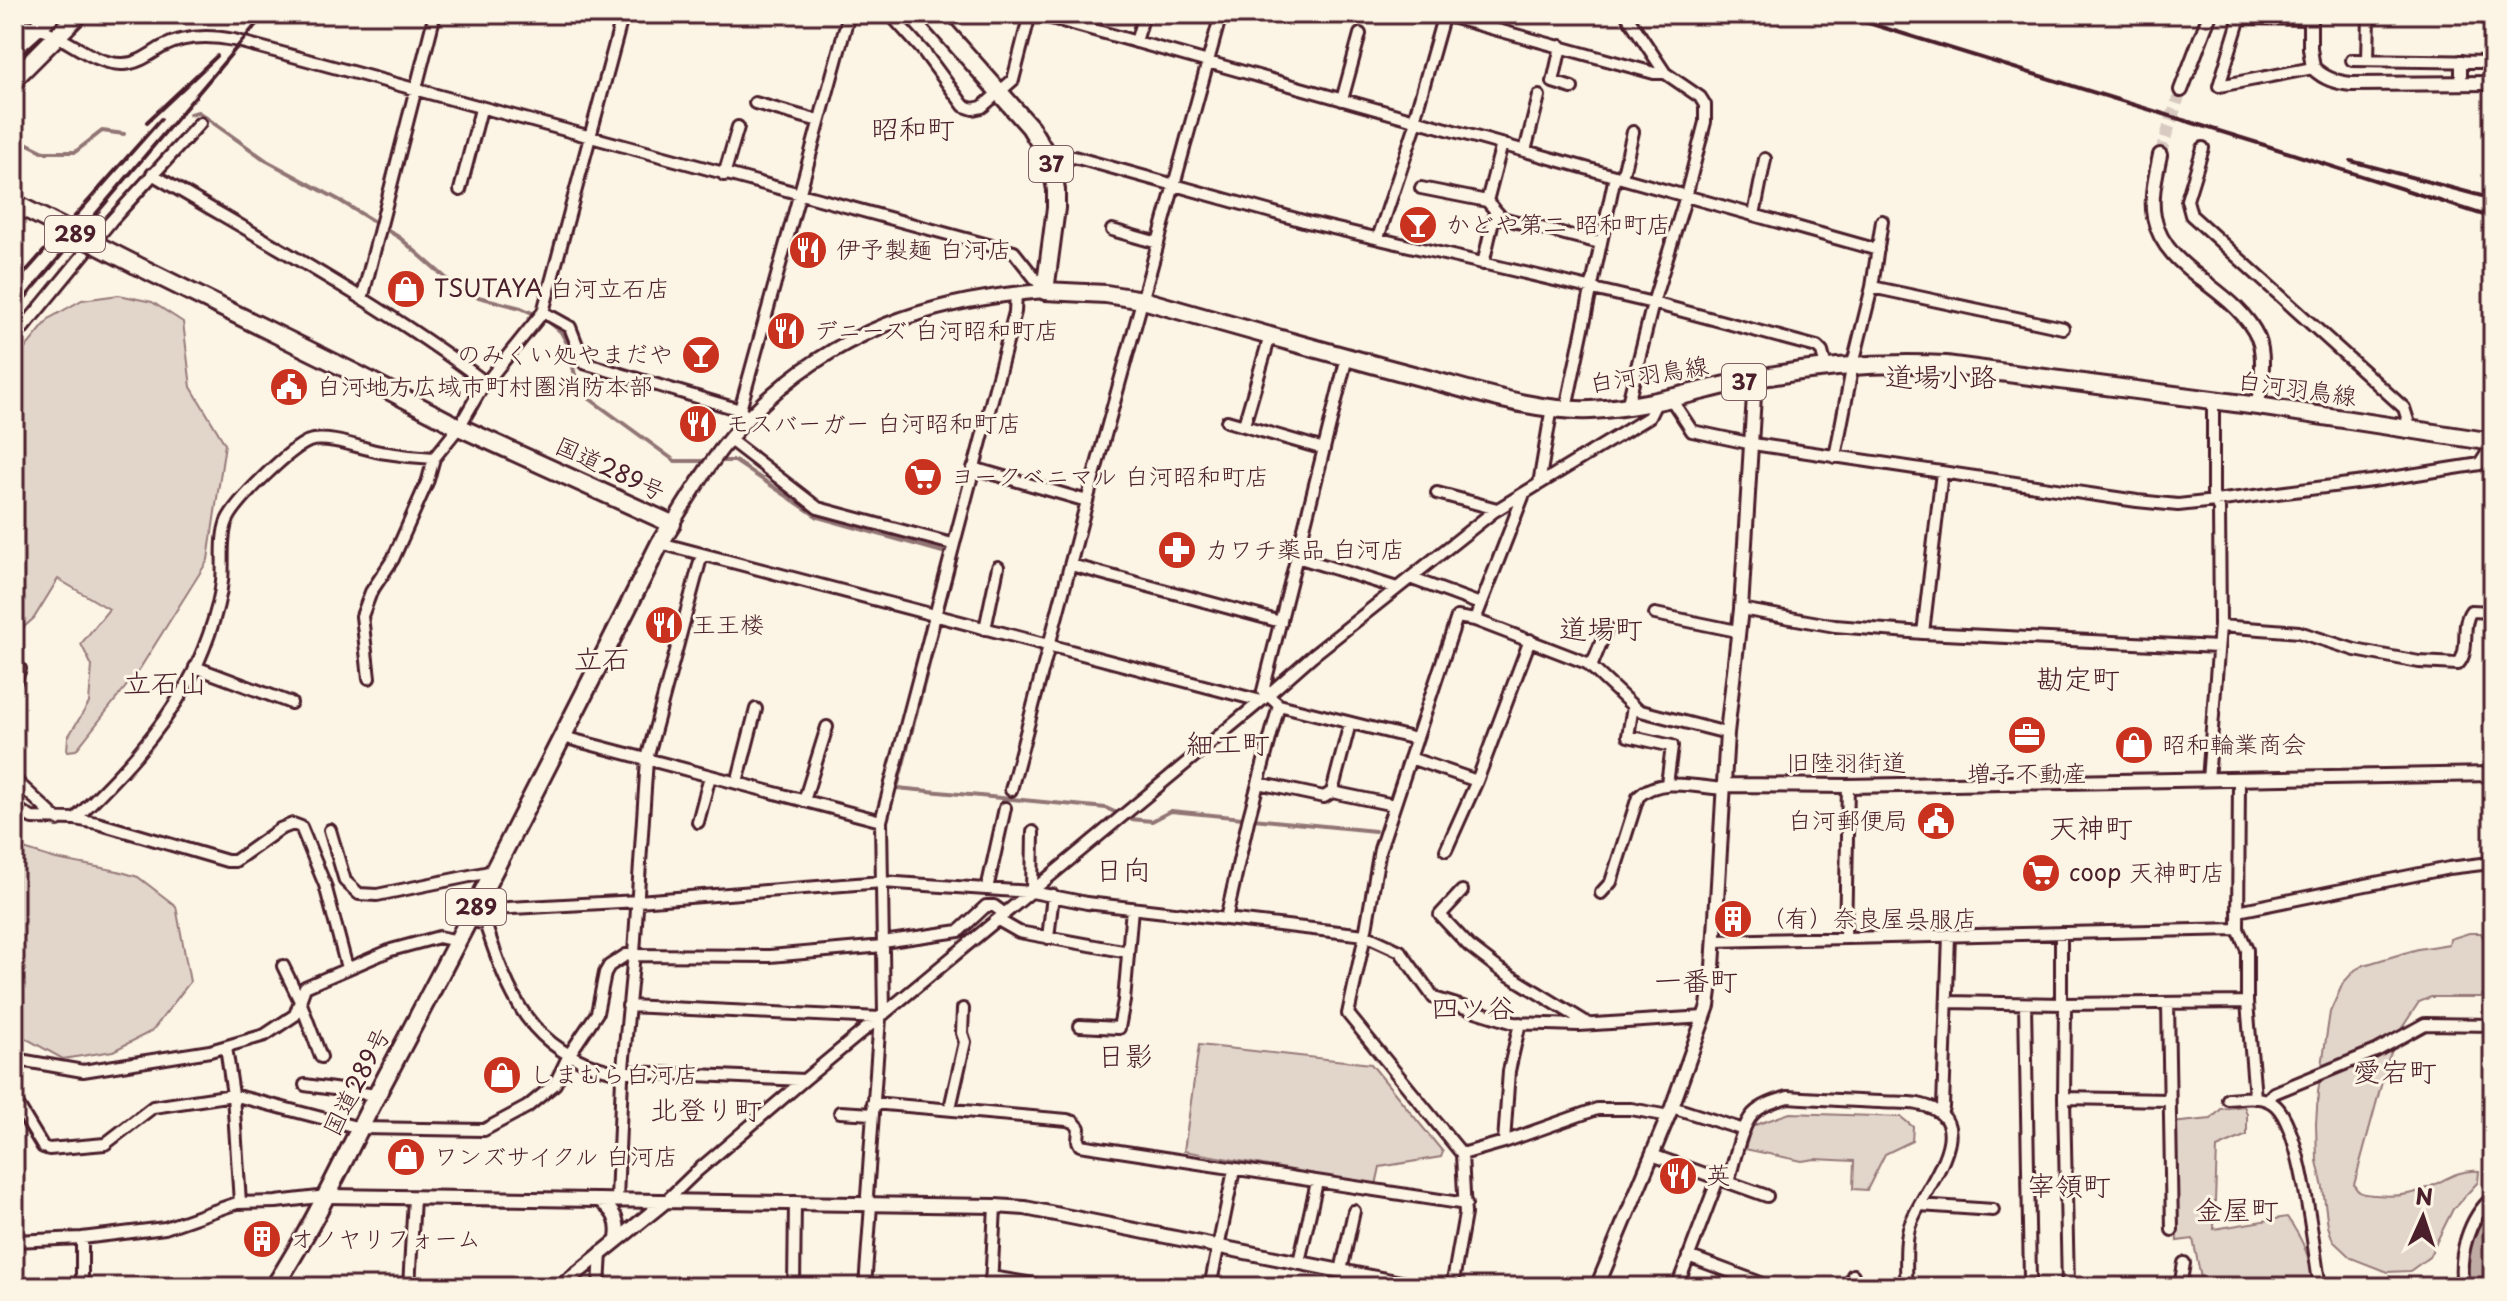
<svg xmlns="http://www.w3.org/2000/svg" width="2507" height="1301" font-family="'Playpen Sans','Klee One',sans-serif">
<rect width="100%" height="100%" fill="#fcf5e5"/>
<filter id="ink" filterUnits="userSpaceOnUse"><feTurbulence type="fractalNoise" baseFrequency=".0125" numOctaves="2"/><feDisplacementMap in="SourceGraphic" scale="16" xChannelSelector="R" yChannelSelector="G"/><feConvolveMatrix kernelMatrix="1 2 1 2 8 2 1 2 1" color-interpolation-filters="sRGB"/></filter>
<g filter="url(#ink)">
<path fill="#e2d5ca" stroke="#967a7a" stroke-width="2" d="M119,295L152,302L183,322L191,387L225,444L208,560L139,670L76,750L67,751L68,737L89,703L92,666L81,644L109,609L58,579L34,618L14,636V362L50,318L82,300Z
M14,846L56,859L118,871L138,877L176,906L190,982L152,1031L113,1051L63,1059L14,1032Z
M2469,933H2481L2486,943L2485,991L2481,997H2431L2419,1002L2400,1031L2388,1060L2354,1185C2359,1195 2365,1194 2375,1195C2393,1197 2408,1196 2425,1189C2444,1181 2457,1169 2479,1171L2478,1182L2453,1209L2429,1257L2410,1271L2387,1272L2351,1258L2333,1241L2328,1226L2323,1188L2317,1161L2316,1124L2318,1092L2330,1012L2343,983L2355,970L2364,965L2418,949L2449,944L2450,939Z
M1199,1045L1371,1064L1443,1152L1441,1157L1380,1167L1376,1185L1184,1151Z
M2244,1106L2247,1114V1135L2217,1148L2214,1229L2287,1217C2304,1241 2310,1258 2315,1287L2208,1286L2201,1278L2193,1239L2177,1241L2171,1123L2211,1119L2221,1109Z
M1790,1113L1901,1117L1913,1127L1912,1141L1885,1154L1867,1190L1853,1189L1854,1161L1815,1159L1802,1161L1745,1149L1752,1126Z"/>
<g fill="none" stroke-linecap="round" stroke-linejoin="round">
<path stroke="#917474" stroke-width="4" d="M190,114L198,112L267,161L339,200L400,238L463,293L521,308L539,316
M14,137L44,152H75L102,131L124,134
M547,320L561,332L567,343L579,391L675,461H735L818,517L957,556L897,788L1106,808L1130,819L1152,821L1171,811L1375,831"/>
<path stroke="#c0aca5" stroke-width="22" d="M2477,1287C2465,1258 2474,1230 2493,1207"/>
<path stroke="#d8cac0" stroke-width="12" stroke-dasharray="12 6" stroke-linecap="butt" d="M2160,155L2181,90"/>
<g stroke="#4a1f2b" stroke-width="16">
<path id="minor" d="M890,14L924,52L964,106L973,109L982,107L1013,80L1030,14
M1037,14L1878,250
M1440,14L1654,73H1665
M1626,14L1665,73L1700,97L1705,105V122L1686,196L1653,303L1627,407
M2241,14L2219,86L2313,68
M2240,18L2310,19
M14,24C22,25 31,25 38,28C66,36 93,65 123,64C138,64 150,54 162,47C185,35 209,35 234,40L1014,252L1045,291
M1136,42L1144,14
M1561,46L1553,82L1572,88
M2352,60L2493,62
M2368,60L2369,14
M2461,61V84
M1342,100L1360,34
M755,103L819,121
M1414,120L1444,14
M2203,148L2187,200L2191,215L2404,408L2411,430
M1525,151L1539,96
M1051,162L1074,157L1307,222L1653,303L1817,347L1822,352L1826,367
M152,174C265,241 382,304 486,383
M724,175L738,127
M1622,178L1633,132
M1421,188L1487,201L1502,218L1600,243
M460,190L481,109
M1487,201L1502,144
M1754,215L1765,159
M1112,230L1158,243
M1378,238L1417,121
M1483,264L1495,212
M1872,287L2063,328
M362,299L435,14
M543,312L570,327L584,363L740,410
M14,339L111,221L200,123
M1347,357L1263,691L1279,705L1416,739
M1671,399L1692,431L1753,444L2137,501L2178,505L2215,501L2372,481L2480,464L2493,444
M1566,409L1615,176
M748,418L740,410L849,14
M1227,421L1324,449
M1244,425L1270,336
M730,440L818,508L952,544
M1835,457L1853,364L1872,287L1882,221
M973,468L1087,501
M1539,484L1552,407
M1437,493L1497,509
M660,543L1261,701
M1297,557L1397,588
M1071,565L1281,622
M1410,578L1480,604
M1741,609L1835,626L1923,633L2218,647
M1655,614L1737,631
M1475,620L1524,494
M2220,626L2299,632L2355,650L2419,662L2458,664C2471,650 2460,626 2471,611L2493,612
M985,629L998,567
M1923,633L1942,472
M195,667L291,703
M1591,667L1607,628
M369,678L362,616L371,592L393,559L428,480L434,458
M14,684L20,669
M1633,706L1628,736L1672,746L1667,784
M563,737L881,821
M1410,758L1477,781
M14,779L58,820
M2208,780L2220,626L2219,509L2213,495V401
M2239,780L2238,929L2247,950V1002L2255,1098
M737,783L756,709
M1258,783L1324,797L1332,792L1350,723
M1011,790L1087,501L1221,14
M1332,792L1394,805
M804,801L827,727
M14,807L32,818L75,819L97,823L227,861H235L280,829L293,824L301,827L325,885L347,968
M75,819C117,778 158,736 187,684C202,658 219,612 222,581C224,563 220,538 227,521C235,502 289,449 309,441C327,435 361,448 380,452C398,455 416,457 434,458L459,427L481,389L543,312L623,14
M698,822L710,776
M330,830L345,881L359,894L377,895L494,871
M1446,850L1477,781L1530,640
M987,889L1005,808
M1462,891L1440,915L1469,946L1499,969L1589,1024
M1032,892L1033,832
M1601,893L1611,882L1638,797C1660,776 1696,787 1724,789
M474,910L638,901L882,882L1032,892L1087,903L1365,935L1400,951L1434,998L1514,1023L1579,1025L1705,1017
M2238,911L2449,868L2482,864L2493,865
M1226,919L1248,821L1279,705
M998,920L1019,932L1128,952
M469,921L485,923C509,995 529,1051 611,1071L804,1080
M2061,933V1001L2065,1008L2064,1098L2068,1287
M1048,938L1053,895
M1845,938L1848,786
M1714,941L2238,929
M883,942L959,931L986,906H994L1005,914
M283,966L300,1001L321,1057
M1947,1002L2063,1004L2247,1002
M2168,1003L2172,1230
M2025,1004L2030,1279
M628,1006L880,1018
M884,1014L881,821L1015,312L1016,293
M1080,1026L1119,1028L1124,1001L1132,908
M226,1047L233,1095L240,1203
M14,1059L83,1071L210,1051L265,1035L295,1015L305,987L391,950L439,937L458,941
M305,1085L376,1095
M2064,1098L2168,1100
M14,1099L43,1147L49,1149L105,1144L153,1107L233,1095L360,1128L484,1130L527,1107L555,1084L569,1055L597,1013L605,973L609,966L626,955L770,956L883,946
M2228,1099C2243,1098 2264,1094 2276,1106C2302,1131 2313,1247 2320,1287
M2267,1100L2274,1093L2376,1051L2425,1024L2493,1025
M873,1103L1067,1120L1074,1122L1079,1128L1078,1141L1080,1145L1466,1204
M1672,1107L1744,1130
M950,1108L965,1042L962,1033L963,1009
M840,1112L873,1114
M1941,1114L1943,1107L1949,935
M1504,1142L1509,1071L1520,1023
M1462,1154L1504,1142L1597,1109H1631L1669,1116
M1652,1155L1767,1196
M1728,1182C1734,1164 1740,1128 1753,1114C1762,1105 1775,1101 1788,1097C1819,1099 1850,1101 1881,1102C1892,1103 1906,1102 1918,1104C1988,1118 1922,1190 1910,1225C1904,1243 1907,1268 1906,1287
M617,1199L622,1078L634,953L647,759L702,554
M666,1201L696,1172L804,1080L1261,701L1312,656L1493,512L1649,417L1656,403
M1920,1205L1993,1210
M82,1238V1287
M14,1241L82,1238L165,1228L237,1203L276,1202L327,1196
M1688,1256L1758,1282
M1299,1262L1317,1182
M1341,1271L1354,1211
M991,1277L1052,1287
M409,1287L414,1198
M599,1287L601,1252
M794,1287L795,1202
M865,1287L871,1205L867,1196L880,1018
M991,1287L995,1206
M1210,1287L1234,1170
M1452,1287L1465,1214L1462,1154L1348,1014L1365,935L1380,849L1457,617L1475,620L1587,663L1637,710L1727,733
M1677,1287L1718,1179
M1851,1287L1853,1275
M2180,1287L2184,1263
M2463,1287C2458,1256 2468,1218 2493,1197"/>
</g>
<g stroke="#4a1f2b" stroke-width="18">
<path id="tertiary" d="M2310,14V48L2313,68C2325,79 2335,82 2351,84L2493,83
M2181,90L2210,14
M2160,155C2156,175 2150,197 2154,217C2165,273 2235,287 2258,338C2266,357 2260,386 2258,406
M672,524C695,487 719,447 750,416C831,332 932,299 1045,291
M1724,785L1848,786L2493,774
M327,1196L995,1206L1025,1208L1421,1287
M599,1200C614,1211 620,1221 617,1239
M560,1287L666,1201
M1597,1287L1672,1107L1708,1006L1713,967L1727,733L1741,609L1755,379"/>
</g>
<g stroke="#4a1f2b" stroke-width="22">
<path id="primary" d="M930,14L1030,127L1051,162L1056,190V208L1045,291L1106,294L1143,300C1237,327 1330,353 1424,378C1478,392 1535,412 1591,410C1649,407 1702,389 1758,378C1822,366 1881,362 1946,365L2258,406L2493,442"/>
</g>
<g stroke="#4a1f2b" stroke-width="22">
<path id="trunk" d="M14,48L52,14
M14,79L79,14
M136,265L359,375L459,427L672,524L660,543C572,719 483,894 391,1068C351,1142 320,1216 274,1287"/>
</g>
<use href="#minor" stroke="#fcf5e5" stroke-width="10"/>
<use href="#tertiary" stroke="#fcf5e5" stroke-width="12"/>
<use href="#primary" stroke="#fcf5e5" stroke-width="16"/>
<use href="#trunk" stroke="#fcf5e5" stroke-width="16"/>
<path stroke="#4a1f2b" stroke-width="4" d="M1839,14L2274,148L2493,218
M147,122L217,56
M2351,161L2493,199
M14,285L161,119
M14,311L265,14"/>
<g stroke="#4a1f2b" stroke-width="22" stroke-linecap="butt">
<path id="trunk-bridge" d="M14,203L136,265"/>
</g>
<use href="#trunk-bridge" stroke="#fcf5e5" stroke-width="16"/>
</g>
</g>
<defs>
<g id="bar-disc" transform="scale(2)"><circle r="9.5" fill="#c8321e" stroke="#fcf5e5"/><path d="M-6-5H6L.8 .8V4.5H3.5V6h-7V4.5H-.8V.8Z" fill="#fff"/></g>
<g id="restaurant-disc" transform="scale(2)"><circle r="9.5" fill="#c8321e" stroke="#fcf5e5"/><path d="M-5-6h1v4h1v-4h1v4h1v-4h1v5L-1.5 .5V6h-2V.5L-5-1ZM5-6V6H3V1.5H1.5Q1.5-4 5-6Z" fill="#fff"/></g>
<g id="shop-disc" transform="scale(2)"><circle r="9.5" fill="#c8321e" stroke="#fcf5e5"/><path d="M-5-2.5h2.3a2.7 3.5 0 0 1 5.4 0H5L5.5 6h-11ZM-1.5-2.5h3a1.5 2.3 0 0 0-3 0Z" fill="#fff"/></g>
<g id="civic-disc" transform="scale(2)"><circle r="9.5" fill="#c8321e" stroke="#fcf5e5"/><path d="M-.6-6.5H3V-4.5H.6V-3L4-1V1h2V6H-6V1h2V-1L-.6-3ZM-1.2 2.5V6h2.4V2.5Z" fill="#fff"/></g>
<g id="supermarket-disc" transform="scale(2)"><circle r="9.5" fill="#c8321e" stroke="#fcf5e5"/><path d="M-6-5.5h2.5l.6 2H6L4.5 2H-2.5L-4.4-4H-6ZM-1.5 3.2a1.3 1.3 0 1 0 .1 0ZM3 3.2a1.3 1.3 0 1 0 .1 0Z" fill="#fff"/></g>
<g id="pharmacy-disc" transform="scale(2)"><circle r="9.5" fill="#c8321e" stroke="#fcf5e5"/><path d="M-2-6h4v4h4v4h-4v4h-4v-4h-4v-4h4Z" fill="#fff"/></g>
<g id="office-disc" transform="scale(2)"><circle r="9.5" fill="#c8321e" stroke="#fcf5e5"/><path d="M-6-3h4V-5.5h4V-3h4V5H-6ZM-1-4.5V-3h2v-1.5ZM-6 0V1H6V0Z" fill="#fff"/></g>
<g id="building-disc" transform="scale(2)"><circle r="9.5" fill="#c8321e" stroke="#fcf5e5"/><path d="M-4-6H4V6H1V3H-1V6H-4ZM-2.5-4.3h1.7v1.8h-1.7ZM.8-4.3h1.7v1.8H.8ZM-2.5-1h1.7V.8h-1.7ZM.8-1h1.7V.8H.8Z" fill="#fff"/></g>
</defs>
<g fill-rule="evenodd">
<use href="#bar-disc" x="1418" y="225"/>
<use href="#restaurant-disc" x="808" y="250"/>
<use href="#shop-disc" x="406" y="289"/>
<use href="#restaurant-disc" x="786" y="331"/>
<use href="#bar-disc" x="701" y="355"/>
<use href="#civic-disc" x="289" y="387"/>
<use href="#restaurant-disc" x="698" y="424"/>
<use href="#supermarket-disc" x="923" y="477"/>
<use href="#pharmacy-disc" x="1177" y="550"/>
<use href="#restaurant-disc" x="664" y="625"/>
<use href="#office-disc" x="2027" y="735"/>
<use href="#shop-disc" x="2134" y="745"/>
<use href="#civic-disc" x="1936" y="821"/>
<use href="#supermarket-disc" x="2041" y="873"/>
<use href="#building-disc" x="1733" y="919"/>
<use href="#shop-disc" x="502" y="1075"/>
<use href="#shop-disc" x="406" y="1157"/>
<use href="#restaurant-disc" x="1678" y="1176"/>
<use href="#building-disc" x="262" y="1239"/>
</g>
<g text-anchor="middle" stroke-width="6" stroke-linejoin="round" paint-order="stroke">
<g fill="#fcf5e5" stroke="#7f5f63" stroke-width="2">
<rect x="1029" y="146" width="44" height="36" rx="6"/>
<rect x="45" y="216" width="60" height="36" rx="6"/>
<rect x="1722" y="364" width="44" height="36" rx="6"/>
<rect x="446" y="889" width="60" height="36" rx="6"/>
</g>
<g font-size="22" font-weight="bold" fill="#4a1f2b">
<text x="1051" y="172">37</text>
<text x="75" y="242">289</text>
<text x="1744" y="390">37</text>
<text x="476" y="915">289</text>
</g>
<g font-size="24" fill="#4a1f2b" stroke="#fcf5e5" text-anchor="start">
<text x="1446" y="233">かどや第二 昭和町店</text>
<text x="836" y="258">伊予製麺 白河店</text>
<text x="434" y="297">TSUTAYA 白河立石店</text>
<text x="814" y="339">デニーズ 白河昭和町店</text>
<text x="673" y="363" text-anchor="end">のみくい処やまだや</text>
<text x="317" y="395">白河地方広域市町村圏消防本部</text>
<text x="726" y="432">モスバーガー 白河昭和町店</text>
<text x="951" y="485">ヨークベニマル 白河昭和町店</text>
<text x="1205" y="558">カワチ薬品 白河店</text>
<text x="692" y="633">王王楼</text>
<text x="2162" y="753">昭和輪業商会</text>
<text x="2027" y="782" text-anchor="middle">増子不動産</text>
<text x="1908" y="829" text-anchor="end">白河郵便局</text>
<text x="2069" y="881">coop 天神町店</text>
<text x="1761" y="927">（有）奈良屋呉服店</text>
<text x="530" y="1083">しまむら白河店</text>
<text x="434" y="1165">ワンズサイクル 白河店</text>
<text x="1706" y="1184">英</text>
<text x="290" y="1247">オノヤリフォーム</text>
</g>
<g font-size="24" fill="#4a1f2b" stroke="#fcf5e5">
<text transform="translate(1649 375) rotate(-9)" y="8">白河羽鳥線</text>
<text transform="translate(2297 389) rotate(8)" y="8">白河羽鳥線</text>
<text transform="translate(610 469) rotate(25)" y="8">国道289号</text>
<text x="1846" y="771">旧陸羽街道</text>
<text transform="translate(357 1082) rotate(-63)" y="8">国道289号</text>
</g>
<g font-size="28" fill="#4a1f2b" stroke="#fcf5e5">
<text x="913" y="139">昭和町</text>
<text x="1941" y="387">道場小路</text>
<text x="1601" y="639">道場町</text>
<text x="602" y="669">立石</text>
<text x="2078" y="689">勘定町</text>
<text x="165" y="693">立石山</text>
<text x="1228" y="754">細工町</text>
<text x="2091" y="838">天神町</text>
<text x="1123" y="880">日向</text>
<text x="1696" y="991">一番町</text>
<text x="1473" y="1018">四ツ谷</text>
<text x="1125" y="1066">日影</text>
<text x="2395" y="1082">愛宕町</text>
<text x="706" y="1120">北登り町</text>
<text x="2069" y="1196">宰領町</text>
<text x="2237" y="1220">金屋町</text>
</g>
</g>
<rect width="2507" height="1301" fill="none" stroke="#fcf5e5" stroke-width="48"/>
<rect x="24" y="24" width="2459" height="1253" fill="none" stroke="#4a1f2b" stroke-width="3" filter="url(#ink)"/>
<g transform="translate(2423 1217) rotate(3)" stroke="#fcf5e5" stroke-width="6" paint-order="stroke">
<path d="M0-6L14 30L0 20L-14 30Z" fill="#4a1f2b"/>
<text y="-12" font-size="22" font-weight="bold" text-anchor="middle" fill="#4a1f2b">N</text>
</g>
</svg>
